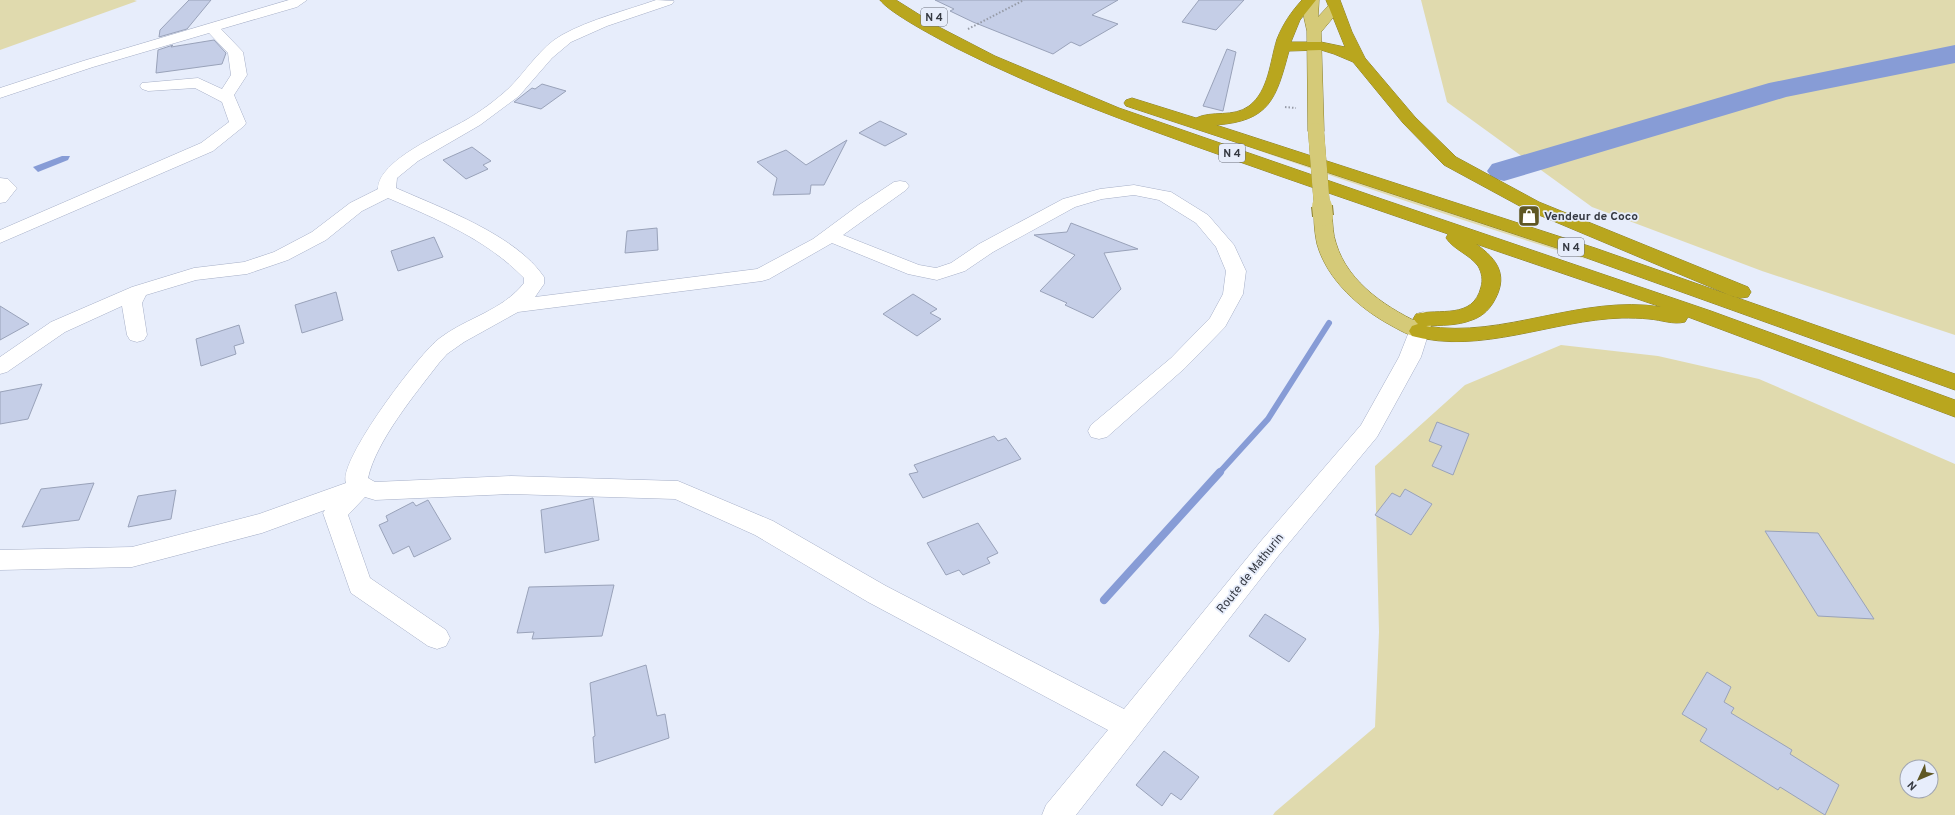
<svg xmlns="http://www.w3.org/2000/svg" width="1955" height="815" font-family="Overpass,sans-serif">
<rect width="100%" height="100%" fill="#e7edfb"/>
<path fill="#e0daae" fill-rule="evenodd" d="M0,0H134L137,1L0,50Z
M1421,0H1955V335L1762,271L1592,207L1447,102Z
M1163,116L1436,205L1592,261C1447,216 1304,168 1163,116Z
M1561,345L1658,356L1759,379L1955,464V815H1273L1275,812L1375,727L1379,632L1375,466L1465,385ZM1907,767H1931V791H1907Z"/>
<path fill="#879cd6" d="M62,156H70L68,160L38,172L33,167Z"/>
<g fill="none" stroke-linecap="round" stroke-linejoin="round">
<path stroke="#879cd6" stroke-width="6" d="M1219,473L1268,419L1329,323"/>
<path stroke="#879cd6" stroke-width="8" d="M1104,600L1220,472"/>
<path fill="#879cd6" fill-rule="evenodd" d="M1955,45V63L1786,97L1504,181L1492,178L1487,171L1492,164L1769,83Z"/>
</g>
<path fill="#c5cee7" stroke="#99a2b9" d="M189,0H211L187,29L159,37L160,30Z
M935,0H1118L1092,15L1118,24L1080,46L1071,42L1053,54L973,22L950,11L954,9Z
M1199,0H1244L1216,30L1182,22Z
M214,40L226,53L222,64L156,73L158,50L173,45L171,47Z
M1227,49L1236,52L1223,111L1203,106Z
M542,84L566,91L541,109L514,102L532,88L535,89Z
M880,121L907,134L885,146L859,133Z
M847,140L824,185H811L810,194L773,195L777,178L757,162L786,150L806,165Z
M472,147L491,161L483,165L488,169L466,179L443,160Z
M1071,223L1138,249L1104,253L1121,289L1093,318L1065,305L1067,303L1040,291L1075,255L1034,235L1067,232Z
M657,228L658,250L625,253L627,231Z
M434,237L443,257L398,271L391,251Z
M336,292L343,320L302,333L295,305Z
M913,294L937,309L930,313L941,319L917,336L883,314Z
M0,306L29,324L0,340Z
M239,325L244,343L234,346L236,354L201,366L196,339Z
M42,384L28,419L0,424V392Z
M1437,422L1469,434L1453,475L1432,466L1442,446L1429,441Z
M994,436L998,441L1006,438L1021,459L923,498L909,474L918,472L914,465Z
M94,483L79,520L22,527L41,489Z
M1405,489L1432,504L1411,535L1375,515L1392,493L1400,497Z
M176,490L171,519L128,527L138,496Z
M593,498L599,540L545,553L541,510Z
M428,500L451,539L414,557L409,546L393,554L379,525L388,521L386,516L413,502L416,506Z
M978,523L998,553L987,558L990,563L963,575L959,570L946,575L927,543Z
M1765,531L1818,533L1874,619L1818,616Z
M614,585L602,636L532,639L534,632L517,633L529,587Z
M1265,614L1306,639L1289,662L1249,636Z
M646,665L657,716L665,714L669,738L595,763L593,737L595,736L590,683Z
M1707,672L1731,687L1724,702L1734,708L1731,713L1792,750L1790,754L1839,785L1825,815L1780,787L1778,790L1700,741L1707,729L1682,714Z
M1164,751L1199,777L1181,800L1171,793L1162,806L1136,785Z"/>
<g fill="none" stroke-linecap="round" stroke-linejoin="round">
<g stroke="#a6afc7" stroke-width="1">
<path id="minor" d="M289,0H307L297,7L221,29L243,52L247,75L234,95L246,123L244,126L213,151L0,243V230L201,143L229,122L222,102L195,88L148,91L142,89L140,86L142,83L198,78L222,89L231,75L228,53L209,33L93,67L0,98V88L83,61Z
M656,0L674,1L672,4L607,26L571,42L552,58L519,96L480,125L418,161L397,178L396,188C441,208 516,235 544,277V284L535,297L757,269L813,239L859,205L894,182L900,181L906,182L909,186L906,190L843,235L919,265L936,268L951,263L979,244L1063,199L1100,189L1134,185L1165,191L1171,192L1208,215L1234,245L1246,271L1243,294L1225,327L1185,368L1107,437L1099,439L1091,437L1088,431L1091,425L1171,358L1210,318L1223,294L1226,271L1216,247L1196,223L1159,200L1134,195L1102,199L1075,207L993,252L965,271L937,280L908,274L832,243L769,279L762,281L518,312L464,342L447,354L439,363C416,393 376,441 368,478L375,482L511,476L678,481L773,521L886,586L1124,709L1261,541L1361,425L1399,357L1416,314L1423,312L1430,314L1433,319L1421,357L1377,437L1279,555L1076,815H1042L1046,805L1108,730L868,602L755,535L675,499L511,494L375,500L365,497L348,515L370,578L446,630L450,638L446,646L437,649L428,646L351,593L323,513L325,510L262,533L132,567L0,570V550L132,547L259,514L346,483C337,462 420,352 440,338C468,317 502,311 524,283V278C486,239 437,219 388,198L362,211L326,240L288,260L247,274L196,280L146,295L142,303L147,335L144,340L137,342L130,340L127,335L122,306L65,332L7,372L0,374V357L51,322L132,287L194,268L244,262L274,252L312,232L350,203L378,189C378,160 444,133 466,120C480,112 496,100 508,89C526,72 540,47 562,35C591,19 625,11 656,0Z
M0,178L8,179L17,188L6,202L0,203Z"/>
</g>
<g stroke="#8b802b" stroke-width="1">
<path id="major" d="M1305,0H1319L1318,17L1330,4H1340L1342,7L1321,32L1324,131L1322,135L1316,136L1310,135L1308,131L1307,31L1303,13Z
M1323,211L1329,212L1332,216C1333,225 1333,235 1336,243C1348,284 1390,310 1426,326L1429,331L1426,336C1414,339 1403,332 1392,326C1360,309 1327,280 1317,244C1315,235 1314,225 1314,216L1317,212Z"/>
</g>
<g stroke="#8b802b" stroke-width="1">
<path id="highway" d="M880,0H896L939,27L995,56L1119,108L1373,196L1711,311L1955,400V417L1688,317L1685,322C1673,325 1662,320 1649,319C1640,318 1631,318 1622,318C1552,320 1481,355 1412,336L1409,331L1412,326L1418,324L1413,319L1416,314C1439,308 1473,320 1481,287C1483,280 1482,273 1478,266C1469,254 1454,250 1446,238L1448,234C1372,208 1296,182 1220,155C1130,123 1041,91 956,48C939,39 889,13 880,0ZM1476,244L1661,307C1582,294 1503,339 1426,326C1442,325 1457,326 1472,320C1481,317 1488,311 1493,303C1509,277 1499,260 1476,244Z
M1302,0H1316L1300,20L1291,42H1321L1345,47L1326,0H1340L1352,32L1365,58L1415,117L1456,157L1539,202L1748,287L1751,292L1748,297L1741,298L1734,297L1527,210L1444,165L1403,123L1353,62L1334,54L1321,50L1289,51C1276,99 1270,121 1216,125L1595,248L1955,374V390L1581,256L1126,106L1124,103L1126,100L1132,98L1196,118C1212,110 1233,118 1249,106C1269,91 1270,61 1277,39C1283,24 1291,12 1302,0Z"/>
</g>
<path stroke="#969ba7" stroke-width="2" stroke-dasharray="1.5 2" stroke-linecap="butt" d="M968,29L1024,0
M1285,107L1296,108"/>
<use href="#minor" fill="#fff" fill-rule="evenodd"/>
<use href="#major" fill="#d5ca78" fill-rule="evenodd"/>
<use href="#highway" fill="#b9a61e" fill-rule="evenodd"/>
<g stroke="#8b802b" stroke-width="16" stroke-linecap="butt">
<path id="major-bridge-far1" d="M1316,131L1322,207"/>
</g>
<g stroke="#8b802b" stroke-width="22" stroke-linecap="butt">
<path id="major-bridge" d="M1322,206L1323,216"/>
</g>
<use href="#major-bridge-far1" stroke="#d5ca78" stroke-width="16"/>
<use href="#major-bridge" stroke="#d5ca78" stroke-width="20"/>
</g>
<defs>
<g id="shop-square" transform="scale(1.15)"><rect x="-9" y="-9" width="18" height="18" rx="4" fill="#5f5723" stroke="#e7edfb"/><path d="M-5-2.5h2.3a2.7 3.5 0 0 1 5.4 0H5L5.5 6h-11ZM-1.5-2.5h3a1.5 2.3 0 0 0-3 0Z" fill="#fff"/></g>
</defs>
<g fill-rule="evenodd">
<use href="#shop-square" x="1529" y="216"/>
</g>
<g text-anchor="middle" stroke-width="3.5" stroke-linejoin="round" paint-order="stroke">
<g fill="#e7edfb" stroke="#6a6f7a" stroke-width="1">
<rect x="921" y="8" width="26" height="18" rx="3"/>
<rect x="1219" y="144" width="26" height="18" rx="3"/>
<rect x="1558" y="238" width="26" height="18" rx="3"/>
</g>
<g font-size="11" font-weight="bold" fill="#353942">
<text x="934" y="21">N 4</text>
<text x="1232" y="157">N 4</text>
<text x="1571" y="251">N 4</text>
</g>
<g font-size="12" font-weight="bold" fill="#353942" stroke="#e7edfb" text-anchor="start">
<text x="1544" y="220">Vendeur de Coco</text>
</g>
<g font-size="12" fill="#353942" stroke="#e7edfb">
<text transform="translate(1250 573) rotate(-51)" y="4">Route de Mathurin</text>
</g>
</g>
<g transform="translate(1919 779) rotate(226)"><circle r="19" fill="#e7edfb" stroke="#a0a5b1"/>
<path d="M0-3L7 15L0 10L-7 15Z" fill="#5f5723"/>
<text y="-6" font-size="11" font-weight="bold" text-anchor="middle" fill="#353942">N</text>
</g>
</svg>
